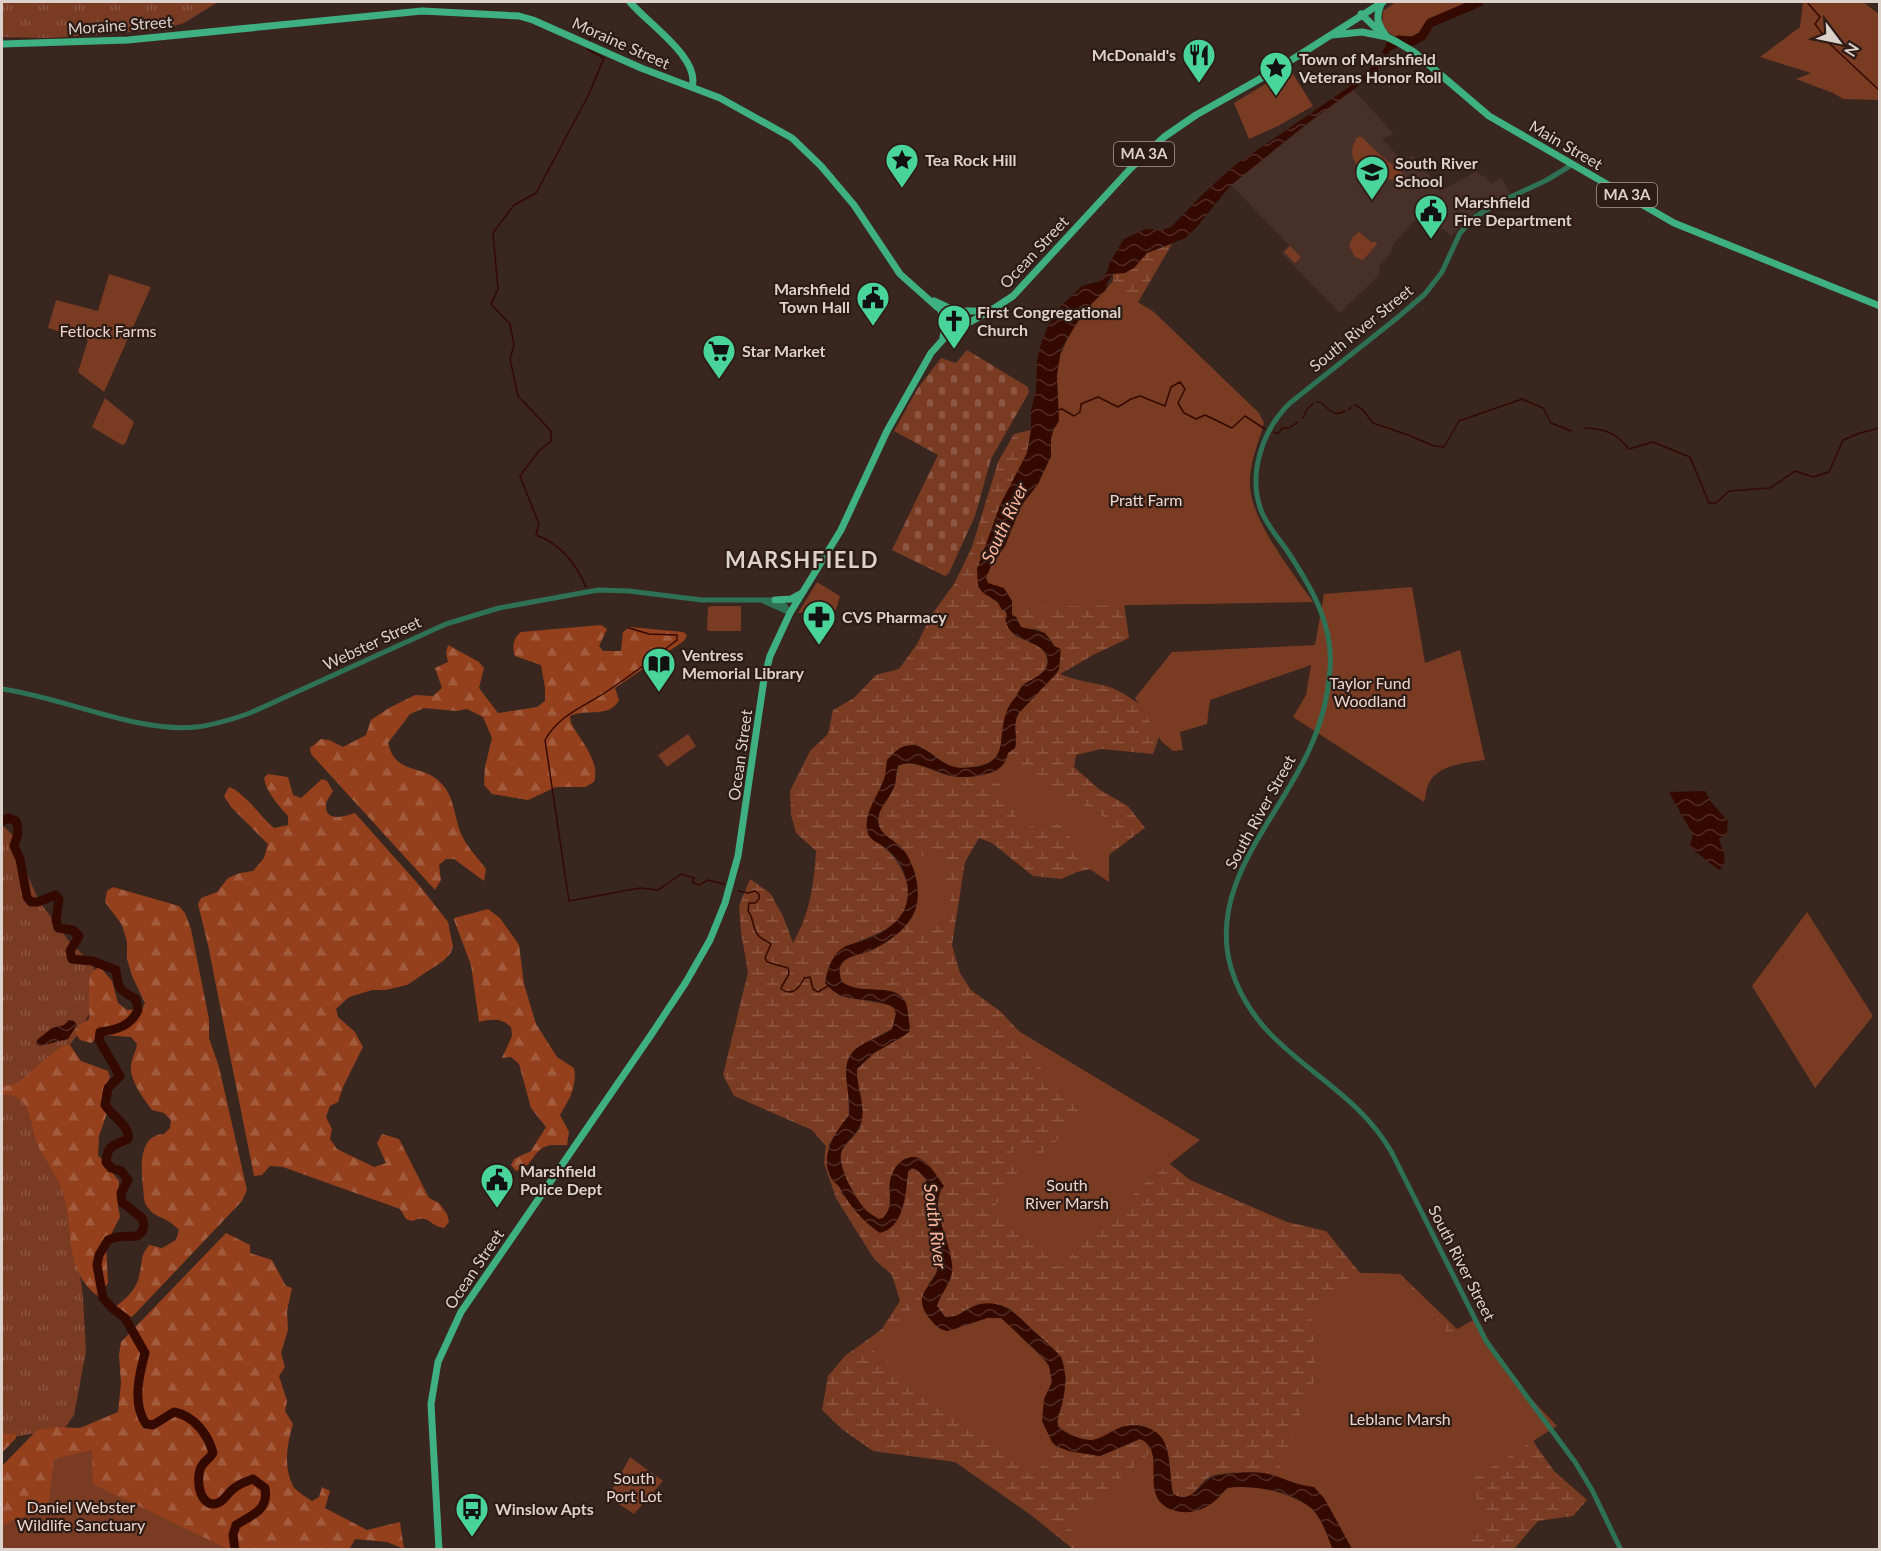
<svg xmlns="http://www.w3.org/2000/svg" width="1881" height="1551" font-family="Lato,sans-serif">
<defs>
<pattern id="grass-tufts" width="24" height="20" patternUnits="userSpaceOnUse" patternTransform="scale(1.5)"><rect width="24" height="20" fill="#7a3b23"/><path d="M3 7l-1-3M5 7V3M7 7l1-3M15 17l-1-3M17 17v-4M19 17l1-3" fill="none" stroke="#8c5642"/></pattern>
<pattern id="forest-firs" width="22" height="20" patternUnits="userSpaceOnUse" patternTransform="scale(1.5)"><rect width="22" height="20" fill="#94401d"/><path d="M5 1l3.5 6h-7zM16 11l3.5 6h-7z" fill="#a35b3d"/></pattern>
<pattern id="wetland-marsh" width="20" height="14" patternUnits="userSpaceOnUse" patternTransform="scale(1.5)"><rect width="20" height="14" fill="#7a3b23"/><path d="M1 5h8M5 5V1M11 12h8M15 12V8" fill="none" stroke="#8c5642"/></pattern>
<pattern id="cemetery-stones" width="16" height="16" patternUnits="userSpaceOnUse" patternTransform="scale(1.5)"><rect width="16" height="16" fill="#7a3b23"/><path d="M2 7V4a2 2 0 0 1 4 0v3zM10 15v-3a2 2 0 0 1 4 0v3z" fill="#8c5642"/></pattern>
<pattern id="water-waves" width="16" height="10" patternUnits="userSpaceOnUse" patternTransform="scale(1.5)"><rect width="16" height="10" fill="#340900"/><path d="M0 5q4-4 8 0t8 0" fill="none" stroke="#512c24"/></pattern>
</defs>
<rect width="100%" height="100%" fill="#38261f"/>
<path fill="#473027" d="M1353,89L1394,134L1382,138L1403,162L1412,155L1431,177L1440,191L1477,171L1481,176L1485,175L1491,184L1501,178L1511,194L1474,213L1451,236L1422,212L1393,245L1391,253L1379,267L1380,274L1340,313L1281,253L1289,245L1230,184Z"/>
<path fill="url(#grass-tufts)" d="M2,2H218L184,23L161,30L50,38L2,37Z
M2,825L14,836L30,881L39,901L69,941L93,965L97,977L96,1000L79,1033L61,1056L69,1191L83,1297L86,1351L74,1415L65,1428L2,1439Z"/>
<path fill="url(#forest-firs)" d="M601,625L607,629L599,646L603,651H621L623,632L630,627L683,632L687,635L684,641L615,688L619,700C609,719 586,708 570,716L571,723C580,740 601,762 594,782L585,787H556L528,800L492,794L484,785L485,767L492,738L483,717L467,709L456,711L424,708L410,714L388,743C396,776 422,763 441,783C454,796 454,814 460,831C464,844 478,858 486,869L484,881L454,859H446L439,865L441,880L435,890L311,754L310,748L321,739L329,740L343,747L366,735L371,720L389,708L415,695L433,696L442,688L435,668L448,662L446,653L448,645L479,662L484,668L479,688L498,713L537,707L545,701V688L541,665L515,656C512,647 513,638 521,632Z
M268,774L288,777L293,795L301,798L322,779L327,781L333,791C331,796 326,800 326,805C325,823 346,816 355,813L419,885L448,922L453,947L450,954L443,961L407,985L386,990H372L349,997L336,1009L338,1017L355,1032L363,1047L343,1087L338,1102L330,1106L326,1117L332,1129L330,1139L337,1149L374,1167L386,1163L377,1143L382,1134L399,1139L429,1198L439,1203L447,1214L449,1222L444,1228C428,1226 431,1214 412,1221L406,1219L400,1209L283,1167L270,1166L262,1175L254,1176L208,945L198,904L201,898L217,892L228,878L240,873L253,871L264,858L268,844L231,807L224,796L229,787C245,793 260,816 274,828L288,825V816C279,806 266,792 264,778Z
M113,887L179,906L185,913L191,929L209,1019V1038L219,1067L247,1190L242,1201L132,1317L122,1314L115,1307C127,1298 138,1288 140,1272C143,1259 140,1257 149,1245L162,1248L176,1240L179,1230C176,1227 172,1223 168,1221C159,1216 152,1215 146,1205C143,1199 144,1193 143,1187C141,1169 138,1135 164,1134L170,1128L171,1120L164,1113L152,1110C144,1099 130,1081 131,1067C131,1059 136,1052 137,1044L131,1037L100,1035L91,1043L80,1040L75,1032L80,1025L89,1019C90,1004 88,990 90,975L99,966L112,981L118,1003L127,1010L142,1009L145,1003L132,976L127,959V942L122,925L105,902L107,891Z
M488,909L500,918L519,945L524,984L536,1024L557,1057L574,1068C578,1085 568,1102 560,1115L569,1132L567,1145C560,1146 552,1144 547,1146C533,1150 533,1167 516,1171L511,1165L514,1159L531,1151L546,1127L531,1108L519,1064L511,1057L502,1058L512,1036L511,1027C501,1018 493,1019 479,1022L471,965L454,920V918Z
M64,1045H70L81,1061L108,1071L110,1077L103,1092L107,1113L99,1136L98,1155L119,1181L118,1206L120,1217L106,1244L108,1283L98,1296C63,1271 75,1230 63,1194C58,1176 46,1162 38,1145C28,1122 34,1095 2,1094V1086C19,1087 28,1073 41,1063C48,1057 56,1051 64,1045Z
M226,1233L250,1245V1253L272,1260L286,1286L292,1288L287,1311L288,1330L281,1353L285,1367L279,1376L287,1401L285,1411L293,1424C287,1445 283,1466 293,1486C297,1492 306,1497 312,1501L319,1497L322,1487L330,1491L325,1508L367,1530L400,1522L404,1549L387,1542L355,1539L349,1550L2,1549V1466L37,1430L56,1427L80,1428L118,1412L121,1383L119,1355L121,1342Z
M2,1434H16V1438L2,1453Z"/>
<path fill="url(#wetland-marsh)" d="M1172,244L1124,326L1122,590L1129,638L1095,654L1060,674C1076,681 1090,682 1106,686C1127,692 1150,711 1162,728L1153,754L1101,749L1076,755L1074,767L1100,790L1128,806L1145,828L1110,854L1105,866L1077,872L1061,879L1033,876L992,843L979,838L965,862L952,945L960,973L971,990L1001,1012L1031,1044L1164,1139L1170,1164L1190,1180L1287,1222L1326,1231L1360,1273L1400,1274L1457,1329L1526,1427L1537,1447L1554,1471L1587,1500L1573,1516L1538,1521L1514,1549H1352L1321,1492C1285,1479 1254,1467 1215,1475C1197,1479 1195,1507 1173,1494C1170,1478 1171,1458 1165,1444C1159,1430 1141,1422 1126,1426C1114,1429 1104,1439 1092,1440C1081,1440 1066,1434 1058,1426L1057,1421L1062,1404L1066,1377L1037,1334L1010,1309L1001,1305L967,1309L957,1316L945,1317L937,1306C940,1294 950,1285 952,1272C955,1247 926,1207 944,1186L929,1166H896C894,1171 891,1176 890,1181C888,1195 894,1206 883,1218L879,1219C874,1216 868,1213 864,1208C855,1198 835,1163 842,1150C847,1141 858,1135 861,1124C865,1106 856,1087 857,1069L874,1053L905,1035C917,967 873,1004 842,982C840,977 838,969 841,964C846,956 859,955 867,952C884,946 903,932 912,916C916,910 916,901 918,893L879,828L878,822L879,813L895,785L898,766C913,757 936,774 952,776C972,779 1003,776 1008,753L1015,748C1018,736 1012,727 1018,714L1059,669C1061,655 1051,632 1035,629C1029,628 1027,630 1021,627L1016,617L1012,615V601L987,583L986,578L987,572L1005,546L1021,506L1038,484L1051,456V438L1059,404L1057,376L1060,355L1090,303L1101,295L1113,281V274L1130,270L1147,253Z
M1031,430L1027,453L977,569L992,599C1006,605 1010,622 1015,636C1026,641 1045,645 1047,659C1050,675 1026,682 1019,692C1015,698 1009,705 1007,712C999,738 1009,763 972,767C965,767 956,769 949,767C941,764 937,757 931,753C926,750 920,747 914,744L884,779L870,811L871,838C889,850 899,860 906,880C909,887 909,895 907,903C897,940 852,933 832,961C828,966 827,976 825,983L840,996L890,1005L894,1008L896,1014L892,1029L867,1042L848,1089L849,1115L829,1145L832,1180L840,1187L842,1194L880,1232L907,1183L908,1172L912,1168L918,1170L926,1180L928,1193L927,1215L939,1263L936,1273L928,1285L923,1310L1050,1387L1061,1448L1069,1451L1100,1456L1140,1439L1145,1441L1152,1451L1163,1505L1251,1486L1266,1489L1333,1549H1073L1031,1515L955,1462L873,1451L843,1430L822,1410L828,1376L845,1356L882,1329L900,1301L892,1275L874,1259L836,1198L824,1163L826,1146L812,1130L734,1096L723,1075L748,972L741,932L739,906L750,879L770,893L783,916L793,943C810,914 814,883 816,851L796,833L791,815L790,791L810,751L828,734L833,710L854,698L876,675L899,669L917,644L932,614L954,584L972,547L998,462L1014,434Z"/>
<path fill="url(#cemetery-stones)" d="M967,350L1028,387L1029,392L991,459L975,516L949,573L945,576L892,550L938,455L894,431L918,388L941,358L956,363Z"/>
<path fill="#7a3b23" d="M1396,2H1476L1431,19L1420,35C1405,41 1393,39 1382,26L1383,11Z
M1803,2H1863L1879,14V100L1843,99L1833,93L1796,79L1811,73L1760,57L1800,27Z
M1290,69L1313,106L1278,126L1249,139L1234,103Z
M1358,137H1362C1376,153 1394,165 1410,180V187L1407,188L1399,181L1387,179L1370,167L1364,170C1351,163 1348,148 1358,137Z
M1359,232L1371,242H1376L1377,244L1363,260L1355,257L1349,246L1352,238Z
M1290,246L1301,257L1295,263L1284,252Z
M109,274L151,287L104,392L78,372L88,340L48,328L56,300L98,311Z
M1110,285L1154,312L1259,413L1264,423C1259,442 1250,461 1250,481C1248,518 1292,571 1313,602L1012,607L1004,591L985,582L992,567H997L994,565L1005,547L1009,546L1006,545L1007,537L1014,524L1012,523C1017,507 1026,491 1041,482L1038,479C1043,474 1051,460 1052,453C1054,446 1050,441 1054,434L1051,431L1061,419C1059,407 1055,393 1056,381C1059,340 1082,314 1110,285Z
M105,398L134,422L125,444L122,445L92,427Z
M817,582L840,596L836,610L798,613Z
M1412,587L1425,663L1460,650L1485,760C1466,763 1439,764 1429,783C1426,788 1426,796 1424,802L1293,717L1306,695L1311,665L1210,700L1207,724L1180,732L1183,750L1173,751L1162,742L1135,698L1172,652L1315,645L1324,594Z
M712,606H741V631H709L707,629L708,607Z
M688,734L696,746L667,767L658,755Z
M1003,764L1056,790L1109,820V882L1085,866L1074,854L1071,838L1061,825L1045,822L1016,831L1014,805L1000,803L1006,788L982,775C992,774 998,772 1003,764Z
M907,855L939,858C950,885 952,896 949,925L908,922L913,915L915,875Z
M1807,912L1873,1016L1815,1088L1752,986Z
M997,1018L1200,1140L1144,1184L1059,1267L994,1207L1018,1178L1013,1150L1019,1146L1034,1161L1083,1116Z
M1360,1273L1400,1274L1448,1334L1477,1318L1505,1371L1557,1426L1469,1481L1488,1523L1475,1527L1467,1547L1464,1549H1352L1331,1509L1305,1487L1276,1477L1317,1374L1311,1314Z
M922,1297C924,1312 932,1329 948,1331L987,1318H1001C1011,1324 1017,1333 1025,1341C1038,1354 1059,1367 1050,1387L1056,1446L1061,1448L1031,1476L873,1350Z
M92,1450L93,1484L228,1549H2V1525L48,1507L54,1459Z
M1152,1451V1483L1163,1505C1197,1522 1202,1497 1229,1488C1250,1481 1302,1496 1315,1512C1323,1523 1328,1537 1333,1549H1084L1067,1524Z
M630,1457L663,1481L634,1514L608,1497Z"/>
<path fill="url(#water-waves)" d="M1388,43L1393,46L1375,74L1309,122L1230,186L1196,228L1185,238L1147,253L1134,268L1125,273L1113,274L1107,283L1106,290L1084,311L1061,349L1057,376L1059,421L1054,429L1051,438V456L1038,484L1021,506L1005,546L991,566L986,578L988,583L1004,588L1012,601V615L1016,617L1021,627L1045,633L1054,646L1061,649L1059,669L1056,674L1018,714C1012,727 1018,736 1015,748L1008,753C1005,768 995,773 981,775C972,777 962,778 952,776C937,773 913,757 898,766C896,772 896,778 895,784C892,798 874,810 879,826C882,835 895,841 902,848C915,863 923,894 914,913C906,930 887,943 869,951C861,955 846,955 841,965C838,970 840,977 842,982C861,996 892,982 904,1000C909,1006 908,1020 910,1028L909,1032L905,1035L874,1053L857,1069C856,1086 865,1102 862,1119C859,1133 848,1139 842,1150C835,1163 855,1198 864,1208C868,1213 874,1216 879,1219L883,1218C895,1205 888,1197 890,1182C891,1173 897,1163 905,1159C923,1150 935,1174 944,1186C926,1206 955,1247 952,1272C950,1285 940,1294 937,1306L945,1317C958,1319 967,1307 980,1304C1006,1299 1019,1318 1036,1333C1045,1341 1053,1348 1061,1357C1067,1372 1066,1388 1062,1404C1060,1412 1056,1418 1058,1427C1067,1434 1082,1441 1093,1440C1102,1438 1110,1432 1119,1428C1136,1422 1160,1427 1166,1446C1170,1460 1170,1475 1172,1489L1173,1494C1194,1507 1200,1477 1221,1475C1234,1473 1250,1471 1264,1473C1281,1476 1296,1486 1314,1487L1324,1498L1352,1549L1333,1550C1328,1537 1323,1522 1315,1512C1298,1492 1252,1484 1227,1488C1224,1491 1222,1495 1218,1498C1207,1509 1191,1515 1176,1511C1134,1500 1170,1451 1140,1439L1100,1456L1069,1451L1056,1446L1052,1442L1042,1421L1044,1399L1052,1382L1049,1366L1042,1356L1001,1318H987L948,1331C939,1330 935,1325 929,1318C909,1291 938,1286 939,1263C941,1247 928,1230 927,1213C926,1203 930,1190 926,1180C923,1175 918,1170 912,1168L908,1171C906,1192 905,1227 880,1233C862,1221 850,1206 840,1188C838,1184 833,1182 831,1178C819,1154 835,1133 849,1115C853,1092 835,1065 858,1047C868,1040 882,1037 892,1029L896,1014L894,1008C871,993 846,1008 825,983C827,972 831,957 840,950C847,944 857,943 866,940C882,934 901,922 906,905C912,886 903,860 886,848C879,843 868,840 867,830C864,813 877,797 883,782C886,775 886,767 887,760C919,722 931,768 963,768C1015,767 994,739 1008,708C1010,704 1013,700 1016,697C1018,693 1020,688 1023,685C1031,679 1049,674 1048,660C1047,642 1019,643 1010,630C1007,627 1006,622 1005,618H1007L1006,611L1002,610L997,601L983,593L978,586L977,569L1000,505L1027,453L1031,430V410L1036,391L1037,361L1041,344L1048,326L1061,306L1082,286L1100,281L1107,272L1110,262L1124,239L1146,229L1162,230L1171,227L1203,194L1234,166L1365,76Z
M1705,791L1711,802L1728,821L1727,833L1719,839C1722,849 1730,862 1719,870L1692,849L1690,845L1693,835C1685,820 1677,807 1669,792Z
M69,1020L74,1021L77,1025L68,1039L40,1046L36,1044L37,1040L52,1028L64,1025Z"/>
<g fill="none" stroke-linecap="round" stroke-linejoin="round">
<path stroke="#340900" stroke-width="1.5" d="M1807,2L1820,17L1815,24L1830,44L1880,91
M590,40L591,23
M1317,402H1320C1330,409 1333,418 1345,411
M1355,405L1363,410L1373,423L1408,435L1434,446L1444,447L1459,421L1522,399L1543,408L1551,423L1571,431
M1057,410L1062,409L1074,416L1080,412L1081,404L1098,397L1118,407L1131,399L1140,396L1165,406L1171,387L1180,382L1185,389L1178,403L1184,413L1196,419L1205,415L1232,428L1245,416L1265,429
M1349,410L1351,407
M1303,418L1307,409L1313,404
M1584,428C1606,429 1616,433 1629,449L1653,442L1690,457L1709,503H1716L1729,491L1770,488L1795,471L1813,477L1829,472L1843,440L1860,433L1880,428
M1274,432L1278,434L1282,428H1289L1298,422
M586,587C576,563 561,544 536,535L539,524L520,476L538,452L551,441V431L518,396L510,359L514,345L510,324L491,304L498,289L493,233L514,205L536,193L588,96L604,58L587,49
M629,628L649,634L677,635V640C654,658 630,676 606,692C583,707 559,715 545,740L569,901L640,888L658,890L681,874L694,878L692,882L699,885L708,880L724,884
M738,891L748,893L755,891L759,894V899L755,903H749L748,911C754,918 752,928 758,935C761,939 767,941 771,944L765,958L767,962L788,968L789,974L782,986L781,989C793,997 800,987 804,978L810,977L813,989L818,992L828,986"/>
<path stroke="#340900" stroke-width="9" d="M1390,46L1399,40L1413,41L1422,36L1430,23L1479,2
M2,821L9,818L16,821C20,830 17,837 14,846L20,859L27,897L31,902H38L55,895L59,899L56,920L58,928L73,930L79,936L70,951L72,959L92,961L116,970C118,989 119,990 136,999L138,1010C131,1026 116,1030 100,1032L99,1040L120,1076L108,1088L105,1105C113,1117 131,1127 128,1139C113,1146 108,1144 106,1162L111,1168L121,1171L128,1180L121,1193L122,1202L142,1218L144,1225L142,1232L137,1236L116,1237L108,1240L99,1255L97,1265L103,1298L113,1309L125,1318L145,1353C139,1375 132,1404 146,1424L153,1425L174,1412C194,1416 208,1434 213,1453C210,1458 206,1460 203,1464C194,1475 199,1510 218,1503C224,1501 227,1494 232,1490C238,1484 245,1482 253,1479L265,1488C269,1511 251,1515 236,1525L233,1535L235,1550"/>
<path stroke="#2e7154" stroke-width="5" d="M1573,164L1547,180L1498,203L1475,217L1460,233L1442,272L1425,294L1397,318L1290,403C1262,430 1246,477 1263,515C1269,527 1278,538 1286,549C1310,585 1334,624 1330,670C1328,697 1321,724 1310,748C1279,819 1207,884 1231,968C1258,1058 1348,1075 1392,1153L1486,1341L1575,1462L1592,1490L1621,1550
M763,601L790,613
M2,689C62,697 137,733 196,727C215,725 233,719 250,713L446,624L499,608L598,590L629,591L702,600H775L785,606L790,613"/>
<path stroke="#3eb082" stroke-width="7" d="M630,2C646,22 701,58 692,87
M1382,2C1375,17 1377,24 1387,37
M1361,14L1378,30
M1332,35L1362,32L1387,37L1397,42L1414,52L1489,116L1674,223L1880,306
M2,44L128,40L422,11L519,16L533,20L641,68L720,98L792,138L821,166L854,205L900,274L937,307L965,324
M934,301L949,308L961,320
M951,308L965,311H988
M941,311L947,321L943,337
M775,600L791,599L800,594
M439,1550L431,1404L438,1362L461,1312L651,1035L686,982L710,940L725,903L738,856L764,679L770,656L790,613L841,530L887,431L931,353L948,334L990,311L1013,296L1131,168L1164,137L1196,115L1274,71L1383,2"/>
</g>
<defs>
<g id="restaurant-pin" transform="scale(1.725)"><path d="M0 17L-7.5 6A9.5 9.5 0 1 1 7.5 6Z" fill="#49d49c" stroke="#2d1c16"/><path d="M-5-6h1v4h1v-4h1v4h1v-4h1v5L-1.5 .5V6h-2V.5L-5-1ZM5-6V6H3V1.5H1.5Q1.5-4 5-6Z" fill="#111"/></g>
<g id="sight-pin" transform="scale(1.725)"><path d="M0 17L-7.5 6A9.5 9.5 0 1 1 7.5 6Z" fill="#49d49c" stroke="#2d1c16"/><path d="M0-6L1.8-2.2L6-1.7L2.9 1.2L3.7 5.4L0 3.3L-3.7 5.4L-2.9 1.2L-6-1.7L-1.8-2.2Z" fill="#111"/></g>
<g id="school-pin" transform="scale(1.725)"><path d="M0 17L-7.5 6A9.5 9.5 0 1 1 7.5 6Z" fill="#49d49c" stroke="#2d1c16"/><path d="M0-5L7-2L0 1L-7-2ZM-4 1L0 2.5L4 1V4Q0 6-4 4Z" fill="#111"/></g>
<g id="civic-pin" transform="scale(1.725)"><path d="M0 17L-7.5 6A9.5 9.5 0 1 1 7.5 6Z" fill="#49d49c" stroke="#2d1c16"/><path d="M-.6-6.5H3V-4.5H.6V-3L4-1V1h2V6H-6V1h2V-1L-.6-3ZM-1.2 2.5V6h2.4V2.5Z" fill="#111"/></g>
<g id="church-pin" transform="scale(1.725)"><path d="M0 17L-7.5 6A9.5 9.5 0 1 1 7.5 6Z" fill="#49d49c" stroke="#2d1c16"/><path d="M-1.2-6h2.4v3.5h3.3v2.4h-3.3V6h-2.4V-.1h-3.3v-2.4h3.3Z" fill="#111"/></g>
<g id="supermarket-pin" transform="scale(1.725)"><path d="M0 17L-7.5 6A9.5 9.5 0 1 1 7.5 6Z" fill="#49d49c" stroke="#2d1c16"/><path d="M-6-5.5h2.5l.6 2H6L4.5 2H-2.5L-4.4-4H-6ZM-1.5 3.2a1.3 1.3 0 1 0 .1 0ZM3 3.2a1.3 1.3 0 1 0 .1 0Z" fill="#111"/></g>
<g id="pharmacy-pin" transform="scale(1.725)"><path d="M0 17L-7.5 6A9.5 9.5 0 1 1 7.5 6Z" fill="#49d49c" stroke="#2d1c16"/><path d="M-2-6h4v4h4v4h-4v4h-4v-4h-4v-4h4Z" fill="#111"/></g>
<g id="library-pin" transform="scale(1.725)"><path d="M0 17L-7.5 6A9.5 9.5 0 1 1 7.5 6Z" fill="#49d49c" stroke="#2d1c16"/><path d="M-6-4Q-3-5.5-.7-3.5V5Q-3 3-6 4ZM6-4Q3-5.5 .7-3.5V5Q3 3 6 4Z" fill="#111"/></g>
<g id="bus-pin" transform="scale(1.725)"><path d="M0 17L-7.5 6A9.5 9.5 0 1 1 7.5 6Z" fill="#49d49c" stroke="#2d1c16"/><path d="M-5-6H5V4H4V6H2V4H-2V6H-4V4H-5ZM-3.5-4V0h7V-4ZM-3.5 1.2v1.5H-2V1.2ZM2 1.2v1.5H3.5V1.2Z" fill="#111"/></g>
</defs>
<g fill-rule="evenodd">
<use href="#restaurant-pin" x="1199" y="55"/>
<use href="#sight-pin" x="1276" y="68"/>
<use href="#sight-pin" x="902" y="160"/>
<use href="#school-pin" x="1372" y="172"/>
<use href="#civic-pin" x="1431" y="211"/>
<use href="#civic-pin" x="873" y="298"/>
<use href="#church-pin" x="954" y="321"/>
<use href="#supermarket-pin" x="719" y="351"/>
<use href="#pharmacy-pin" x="819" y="617"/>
<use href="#library-pin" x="659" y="664"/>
<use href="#civic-pin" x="497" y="1180"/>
<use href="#bus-pin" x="472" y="1509"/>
</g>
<g text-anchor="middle" stroke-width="4.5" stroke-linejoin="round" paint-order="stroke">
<g fill="#2d1c16" stroke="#a89b95" stroke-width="1.5">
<rect x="1114" y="142" width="60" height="24" rx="4.5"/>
<rect x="1597" y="183" width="60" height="24" rx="4.5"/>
</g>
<g font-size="15" font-weight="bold" fill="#ddd1cc">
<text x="1144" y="159">MA 3A</text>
<text x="1627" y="200">MA 3A</text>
</g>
<g font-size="16" fill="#ddd1cc" stroke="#2d1c16">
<text transform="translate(120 25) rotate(-4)" y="6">Moraine Street</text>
<text transform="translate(621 43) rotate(24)" y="6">Moraine Street</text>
<text transform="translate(1566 145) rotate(30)" y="6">Main Street</text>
<text transform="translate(1034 252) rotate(-47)" y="6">Ocean Street</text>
<text transform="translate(1361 328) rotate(-39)" y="6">South River Street</text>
<text transform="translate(372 643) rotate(-25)" y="6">Webster Street</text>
<text transform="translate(740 755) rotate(-82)" y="6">Ocean Street</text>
<text transform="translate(1260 812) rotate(-61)" y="6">South River Street</text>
<text transform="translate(1462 1263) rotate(63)" y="6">South River Street</text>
<text transform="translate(474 1269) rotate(-56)" y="6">Ocean Street</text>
</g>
<g font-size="16" font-weight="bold" fill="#ddd1cc" stroke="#2d1c16" text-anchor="start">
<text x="1176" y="61" text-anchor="end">McDonald's</text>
<text x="1299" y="65">Town of Marshfield<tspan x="1299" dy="18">Veterans Honor Roll</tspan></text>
<text x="925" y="166">Tea Rock Hill</text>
<text x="1395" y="169">South River<tspan x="1395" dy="18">School</tspan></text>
<text x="1454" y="208">Marshfield<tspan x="1454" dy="18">Fire Department</tspan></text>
<text x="850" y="295" text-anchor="end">Marshfield<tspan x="850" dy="18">Town Hall</tspan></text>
<text x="977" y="318">First Congregational<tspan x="977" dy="18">Church</tspan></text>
<text x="742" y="357">Star Market</text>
<text x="842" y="623">CVS Pharmacy</text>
<text x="682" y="661">Ventress<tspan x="682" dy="18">Memorial Library</tspan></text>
<text x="520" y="1177">Marshfield<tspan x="520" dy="18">Police Dept</tspan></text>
<text x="495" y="1515">Winslow Apts</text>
</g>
<g font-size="16" fill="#eed5cc" stroke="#2d1c16">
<text x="108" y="337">Fetlock Farms</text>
<text x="1146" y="506">Pratt Farm</text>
<text x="1370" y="689">Taylor Fund<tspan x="1370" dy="18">Woodland</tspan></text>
<text x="1067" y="1191">South<tspan x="1067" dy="18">River Marsh</tspan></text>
<text x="1400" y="1425">Leblanc Marsh</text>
<text x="634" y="1484">South<tspan x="634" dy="18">Port Lot</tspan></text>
<text x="81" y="1513">Daniel Webster<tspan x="81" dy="18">Wildlife Sanctuary</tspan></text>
</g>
<g font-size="18" font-style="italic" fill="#feb69b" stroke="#2d1c16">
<text transform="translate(1005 523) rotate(-65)" y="6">South River</text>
<text transform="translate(935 1226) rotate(83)" y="6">South River</text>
</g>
<g font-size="22" font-weight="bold" letter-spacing="1.5" fill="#ddd1cc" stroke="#2d1c16">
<text x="802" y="568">MARSHFIELD</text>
</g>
</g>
<rect width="1881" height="1551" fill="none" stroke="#ddd1cc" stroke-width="6"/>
<g transform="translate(1839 42) rotate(122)" stroke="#2d1c16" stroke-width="4.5" paint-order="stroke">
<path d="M0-4.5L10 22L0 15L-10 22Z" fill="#ddd1cc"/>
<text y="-9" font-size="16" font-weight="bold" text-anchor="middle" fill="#ddd1cc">N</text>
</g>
</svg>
